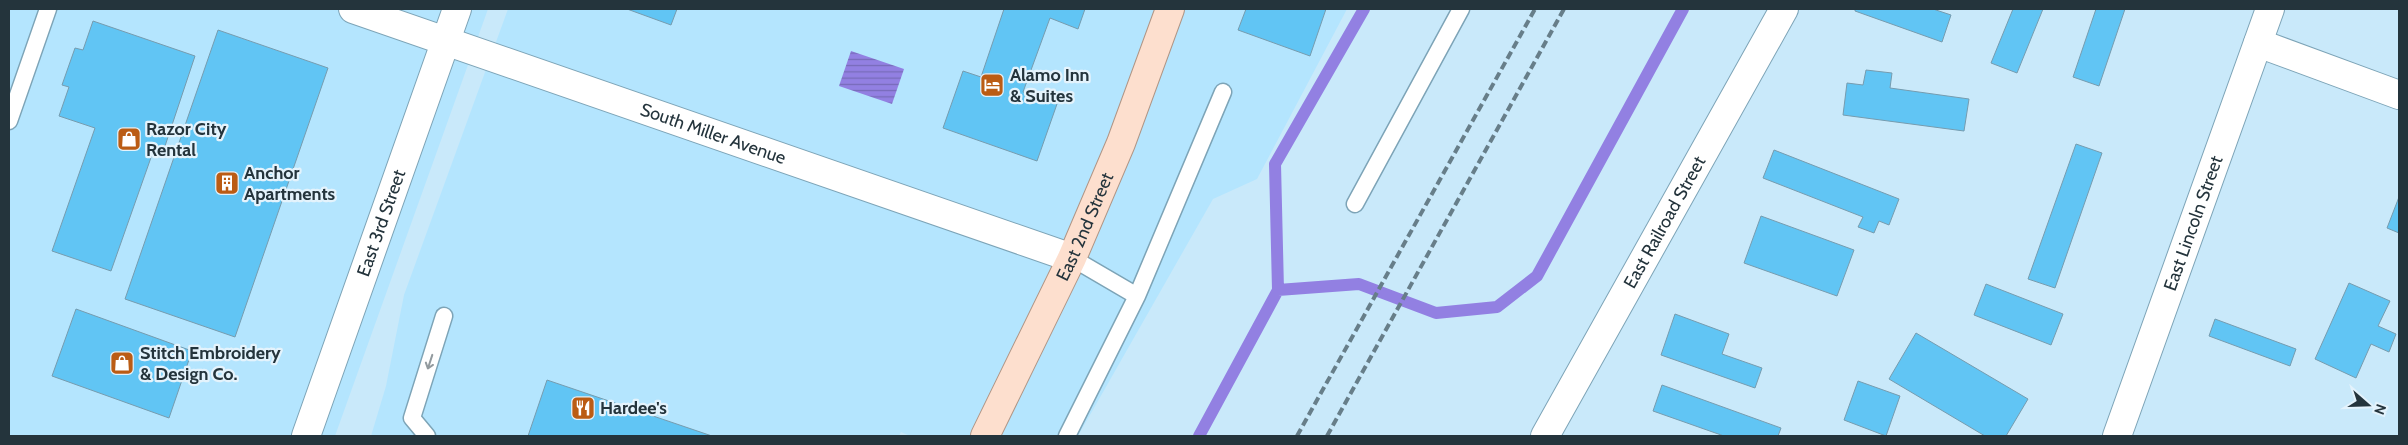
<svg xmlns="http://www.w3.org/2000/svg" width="2408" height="445" font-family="Cabin,sans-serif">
<defs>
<pattern id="water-rules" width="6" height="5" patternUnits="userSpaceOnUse" patternTransform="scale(1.25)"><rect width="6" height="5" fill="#9280e2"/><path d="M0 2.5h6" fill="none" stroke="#776ab8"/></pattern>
</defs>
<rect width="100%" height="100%" fill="#c9e9fa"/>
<path fill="#b4e5fe" d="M9,9H488L335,436H9Z
M508,9H1347L1257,179L1213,199L1078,436H910L901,432L899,436H371L386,386L404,295Z"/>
<path fill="url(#water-rules)" d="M851,51L904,69L892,104L839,86Z"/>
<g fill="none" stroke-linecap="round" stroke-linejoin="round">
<path stroke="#9280e2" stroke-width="12" d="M1278,290L1275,164L1364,9
M1199,436L1278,290L1359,284L1436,313L1497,307L1537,276L1683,9"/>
</g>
<path fill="#61c5f4" stroke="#769caf" d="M627,9H677L671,25Z
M1004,9H1085L1078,29L1050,18L1023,92L1057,104L1037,161L943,128L963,71L981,77Z
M1246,9H1326L1310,56L1238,30Z
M1855,9H1933L1951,15L1942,42L1855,11Z
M2013,9H2043L2017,73L1991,63Z
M2096,9H2125L2099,86L2073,77Z
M93,21L195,56L163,152L154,149L111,271L52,251L95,128L59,116L69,87L62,85L75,48L83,50Z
M218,30L328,68L235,337L125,299Z
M1866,70L1892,73L1890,88L1969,99L1964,131L1843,115L1847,83L1863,85Z
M2076,144L2102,153L2055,288L2028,279Z
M1774,150L1899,199L1889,225L1879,221L1874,233L1858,227L1863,217L1763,178Z
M2399,197V233L2387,228Z
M1761,216L1854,250L1837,296L1744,263Z
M2349,283L2390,301L2378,326L2396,334L2389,352L2371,344L2356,378L2315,359Z
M1986,284L2063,314L2051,345L1974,315Z
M76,309L192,351L169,418L52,376Z
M1675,314L1729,334L1722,354L1762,368L1755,388L1661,355Z
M2215,319L2296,349L2290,366L2209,336Z
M1916,333L2028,399L2006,436H1985L1889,379Z
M547,380L712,436H528Z
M1858,381L1900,396L1886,436L1844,420Z
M1662,385L1781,428L1778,436H1724L1653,411Z"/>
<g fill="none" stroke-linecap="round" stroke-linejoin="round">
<g stroke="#7da4b7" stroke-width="19">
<path id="service" d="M9,121L48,9
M1355,204L1461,9
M1072,258L1137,296
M427,436L412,418L444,316
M1067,436L1137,296L1223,92"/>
</g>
<g stroke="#7da4b7" stroke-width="30">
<g id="minor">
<path id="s1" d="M353,9L1072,258"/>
<path d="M2258,43L2399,95"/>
<path id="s2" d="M306,436L457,9"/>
<path id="s3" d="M1545,436L1784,9"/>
<path id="s4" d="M2117,436L2270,9"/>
</g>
</g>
<g stroke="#b09585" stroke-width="30">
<g id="primary">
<path id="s5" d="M985,436L1072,258L1121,143L1170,9"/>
</g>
</g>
<use href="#service" stroke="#fff" stroke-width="16"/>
<use href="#minor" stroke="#fff" stroke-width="28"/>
<use href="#primary" stroke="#fddfce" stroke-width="28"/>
<path stroke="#677e89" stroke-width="4" stroke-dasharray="8 4" stroke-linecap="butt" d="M1297,436L1535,9
M1327,436L1564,9"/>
</g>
<defs><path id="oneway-shaft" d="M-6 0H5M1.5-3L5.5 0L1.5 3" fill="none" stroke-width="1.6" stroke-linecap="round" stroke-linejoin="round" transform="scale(1.25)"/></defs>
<use stroke="#929a9e" href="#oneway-shaft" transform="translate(430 362) rotate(108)"/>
<defs>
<g id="hotel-square" transform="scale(1.25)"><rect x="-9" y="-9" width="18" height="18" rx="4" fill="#bb5c14" stroke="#e4f3fc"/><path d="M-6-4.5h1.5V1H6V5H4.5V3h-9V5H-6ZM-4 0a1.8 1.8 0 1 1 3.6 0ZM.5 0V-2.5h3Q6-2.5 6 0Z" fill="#fff"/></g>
<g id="shop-square" transform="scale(1.25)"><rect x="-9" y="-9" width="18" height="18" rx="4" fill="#bb5c14" stroke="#e4f3fc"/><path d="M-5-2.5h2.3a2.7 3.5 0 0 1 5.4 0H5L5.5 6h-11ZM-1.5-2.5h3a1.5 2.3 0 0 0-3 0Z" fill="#fff"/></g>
<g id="building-square" transform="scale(1.25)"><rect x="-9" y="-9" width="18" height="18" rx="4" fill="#bb5c14" stroke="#e4f3fc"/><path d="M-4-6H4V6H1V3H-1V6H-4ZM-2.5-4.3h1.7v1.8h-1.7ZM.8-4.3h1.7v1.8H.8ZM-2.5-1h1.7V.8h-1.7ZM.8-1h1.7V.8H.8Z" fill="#fff"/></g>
<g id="restaurant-square" transform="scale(1.25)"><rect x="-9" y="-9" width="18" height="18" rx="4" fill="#bb5c14" stroke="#e4f3fc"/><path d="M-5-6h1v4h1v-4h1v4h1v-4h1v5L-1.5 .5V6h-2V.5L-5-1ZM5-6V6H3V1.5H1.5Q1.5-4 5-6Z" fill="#fff"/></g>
</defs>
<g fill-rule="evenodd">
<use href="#hotel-square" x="992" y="85"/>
<use href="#shop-square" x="129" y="139"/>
<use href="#building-square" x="227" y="183"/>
<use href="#shop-square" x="122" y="363"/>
<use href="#restaurant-square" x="583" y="408"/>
</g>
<g text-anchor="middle" stroke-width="4.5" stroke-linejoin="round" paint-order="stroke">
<g font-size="18" font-weight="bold" fill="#24343c" stroke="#e4f3fc" text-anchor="start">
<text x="1010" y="81">Alamo Inn<tspan x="1010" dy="21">&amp; Suites</tspan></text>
<text x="146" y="135">Razor City<tspan x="146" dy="21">Rental</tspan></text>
<text x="244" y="179">Anchor<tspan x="244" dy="21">Apartments</tspan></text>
<text x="140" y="359">Stitch Embroidery<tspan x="140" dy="21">&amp; Design Co.</tspan></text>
<text x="600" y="414">Hardee's</text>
</g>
<g font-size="18" fill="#24343c" stroke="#e4f3fc">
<text dy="6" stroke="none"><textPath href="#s1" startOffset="381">South Miller Avenue</textPath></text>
<text dy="6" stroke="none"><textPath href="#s3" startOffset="245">East Railroad Street</textPath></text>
<text dy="6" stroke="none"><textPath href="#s2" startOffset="226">East 3rd Street</textPath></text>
<text dy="6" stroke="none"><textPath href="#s4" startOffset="226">East Lincoln Street</textPath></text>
<text dy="6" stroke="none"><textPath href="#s5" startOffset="232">East 2nd Street</textPath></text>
</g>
</g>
<rect width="2408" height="445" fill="none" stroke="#24343c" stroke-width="20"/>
<g transform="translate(2368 405) rotate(110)" stroke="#e4f3fc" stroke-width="4" paint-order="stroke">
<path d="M0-4L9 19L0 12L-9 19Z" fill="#24343c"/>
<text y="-8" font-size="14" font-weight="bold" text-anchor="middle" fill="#24343c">N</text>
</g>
</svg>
